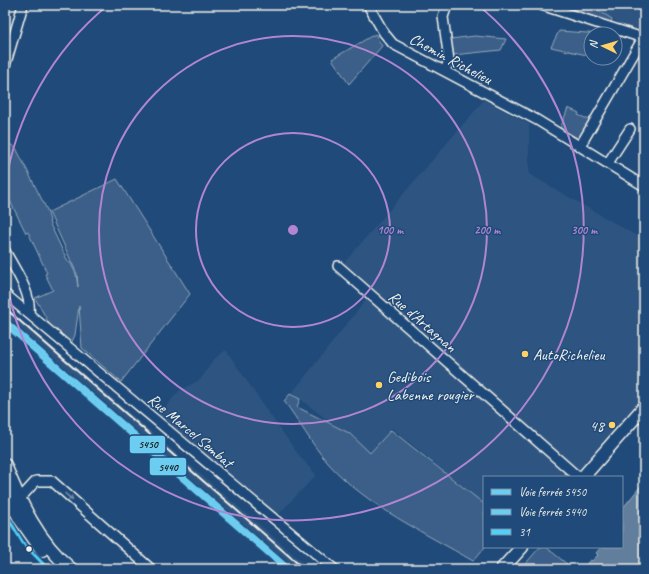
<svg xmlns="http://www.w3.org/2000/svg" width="649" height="574" font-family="Caveat,sans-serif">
<rect width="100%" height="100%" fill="#1f4a7a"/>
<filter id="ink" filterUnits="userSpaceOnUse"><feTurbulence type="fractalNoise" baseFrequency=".025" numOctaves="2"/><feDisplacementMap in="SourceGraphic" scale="8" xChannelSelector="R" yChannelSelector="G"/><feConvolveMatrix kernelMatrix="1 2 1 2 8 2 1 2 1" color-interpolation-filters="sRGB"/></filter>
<g filter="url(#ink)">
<path fill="#2d5581" d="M590,5H644V42L612,19Z
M484,100L529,124V174L644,240V395L572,477H484V504L392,428L370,452L292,393L369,296L338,270Z
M5,306L275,538L309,568L279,569L5,330Z
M226,350L266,409L298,454L316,475L277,516L157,417L179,391L201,379L213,360Z"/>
<path fill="#3a5f88" stroke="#97a8b8" d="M564,5H590L612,19L611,24L563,8Z
M559,31L601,34H591V56L551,47Z
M375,34L382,46L349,84L332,59Z
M475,36L506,39L501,50L453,55L450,39Z
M568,108L579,113L578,115L592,121L581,140L560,129Z
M5,141L16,148L47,210L50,221L49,222L68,262H70L76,274L78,287L77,274L49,212L117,179L190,294L121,382L82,348L79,306L75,335L71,344L50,325L35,298L53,290L45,274L47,273L28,232L26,233L5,191Z
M290,394L300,399L297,407L349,433L370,453L391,430L484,504L485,547L473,561C425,533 365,505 328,463C312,445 299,421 284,401Z
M540,547H546L573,569H521Z"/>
<path fill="#627e9d" stroke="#9cacbb" d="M644,482V569H577L581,565L584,567L590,560L592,561L598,555L596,553L601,547H622V509Z"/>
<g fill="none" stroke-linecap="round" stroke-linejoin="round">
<g stroke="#f4f1e8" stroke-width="12">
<path id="minor" d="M368,5L384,33L393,44L537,120L644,186
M541,5L643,38L580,146
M5,66L23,5
M445,71L449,60L443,17L447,5
M608,163L630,129
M5,251C15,270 32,293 29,314
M338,266L578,477
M5,294L334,569
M5,515L36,481H52L151,569"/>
</g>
<g stroke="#f4f1e8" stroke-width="15">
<path id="major" d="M5,465C20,503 39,543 71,569
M583,477L644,407
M5,490L20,519L42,550
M502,569L522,547"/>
</g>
<use href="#minor" stroke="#1f4a7a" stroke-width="9"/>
<use href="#major" stroke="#1f4a7a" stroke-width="12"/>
<path stroke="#f4f1e8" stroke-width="2" d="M5,308L304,569"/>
<g stroke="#1f4a7a" stroke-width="6">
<path id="bus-1" d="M5,513L23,543L48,569"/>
</g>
<use href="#bus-1" stroke="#53d0f8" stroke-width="3"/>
<g stroke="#1f4a7a" stroke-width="7">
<path id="rail-1" d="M5,320L290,569"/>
</g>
<g stroke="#1f4a7a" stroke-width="7">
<path id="rail-2" d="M5,325L285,569"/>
</g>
<use href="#rail-1" stroke="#6dcdf1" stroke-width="4"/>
<use href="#rail-2" stroke="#6dcdf1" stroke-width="4"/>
</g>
<defs><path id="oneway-solid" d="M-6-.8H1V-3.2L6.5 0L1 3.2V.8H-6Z"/></defs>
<use fill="#748da6" href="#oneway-solid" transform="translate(69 497) rotate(42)"/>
</g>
<g fill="none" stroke="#b185d1" stroke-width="2">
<circle cx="293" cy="230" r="97"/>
<circle cx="293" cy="230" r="194"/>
<path d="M5 187A291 291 0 0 1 108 5M478 5A291 291 0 1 1 5 273"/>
</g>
<g fill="#ffd166" stroke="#1f4a7a" stroke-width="1.5">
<circle cx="525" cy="354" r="4"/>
<circle cx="379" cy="385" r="4"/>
<circle cx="612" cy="425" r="4"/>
</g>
<circle fill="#f4f1e8" stroke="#1f4a7a" stroke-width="1.5" cx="29" cy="549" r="3.5"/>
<g text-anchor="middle" stroke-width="3" stroke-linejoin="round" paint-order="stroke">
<g font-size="16" fill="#f4f1e8" stroke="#1f4a7a">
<text transform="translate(451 58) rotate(28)" y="6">Chemin Richelieu</text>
<text transform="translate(423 321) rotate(41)" y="6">Rue d'Artagnan</text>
<text transform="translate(191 430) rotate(40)" y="6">Rue Marcel Sembat</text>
</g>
<g font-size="16" fill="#f4f1e8" stroke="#1f4a7a" text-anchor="start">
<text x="533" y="360">AutoRichelieu</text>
<text x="387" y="382">Gedibois<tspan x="387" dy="18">Labenne rougier</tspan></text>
<text x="604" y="431" text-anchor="end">48</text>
</g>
</g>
<circle cx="293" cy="230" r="6" fill="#b185d1" stroke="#1f4a7a" stroke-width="2"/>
<g font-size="12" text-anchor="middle" font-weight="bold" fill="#b185d1" stroke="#1f4a7a" stroke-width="3" stroke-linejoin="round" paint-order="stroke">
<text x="390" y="234">100 m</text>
<text x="487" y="234">200 m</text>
<text x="584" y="234">300 m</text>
</g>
<g stroke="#1f4a7a" stroke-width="1.5">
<rect x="129" y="435" width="37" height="19" rx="4" fill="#6dcdf1"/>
<rect x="149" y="457" width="38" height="19" rx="4" fill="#6dcdf1"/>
</g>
<g font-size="11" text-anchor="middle" font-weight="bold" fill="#111">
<text x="148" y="448">5450</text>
<text x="168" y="471">5440</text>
</g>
<rect width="649" height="574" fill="none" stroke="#1f4a7a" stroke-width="20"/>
<rect x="10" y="10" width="629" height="554" fill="none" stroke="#f4f1e8" stroke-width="1.5" filter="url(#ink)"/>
<rect x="483" y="476" width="140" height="72" fill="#1f4a7a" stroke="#748da6"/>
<rect x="491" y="489" width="20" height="6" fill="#6dcdf1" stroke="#748da6"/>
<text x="519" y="496" font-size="12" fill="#f4f1e8">Voie ferrée 5450</text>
<rect x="491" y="509" width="20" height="6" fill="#6dcdf1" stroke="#748da6"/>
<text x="519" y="516" font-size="12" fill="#f4f1e8">Voie ferrée 5440</text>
<rect x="491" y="529" width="20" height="6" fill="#53d0f8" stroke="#748da6"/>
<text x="519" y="536" font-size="12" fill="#f4f1e8">31</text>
<g transform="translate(603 46) rotate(275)"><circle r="19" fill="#1f4a7a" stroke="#748da6"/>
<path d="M0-3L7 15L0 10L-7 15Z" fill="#ffd166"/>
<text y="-6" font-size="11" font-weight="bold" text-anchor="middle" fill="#f4f1e8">N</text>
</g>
</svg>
